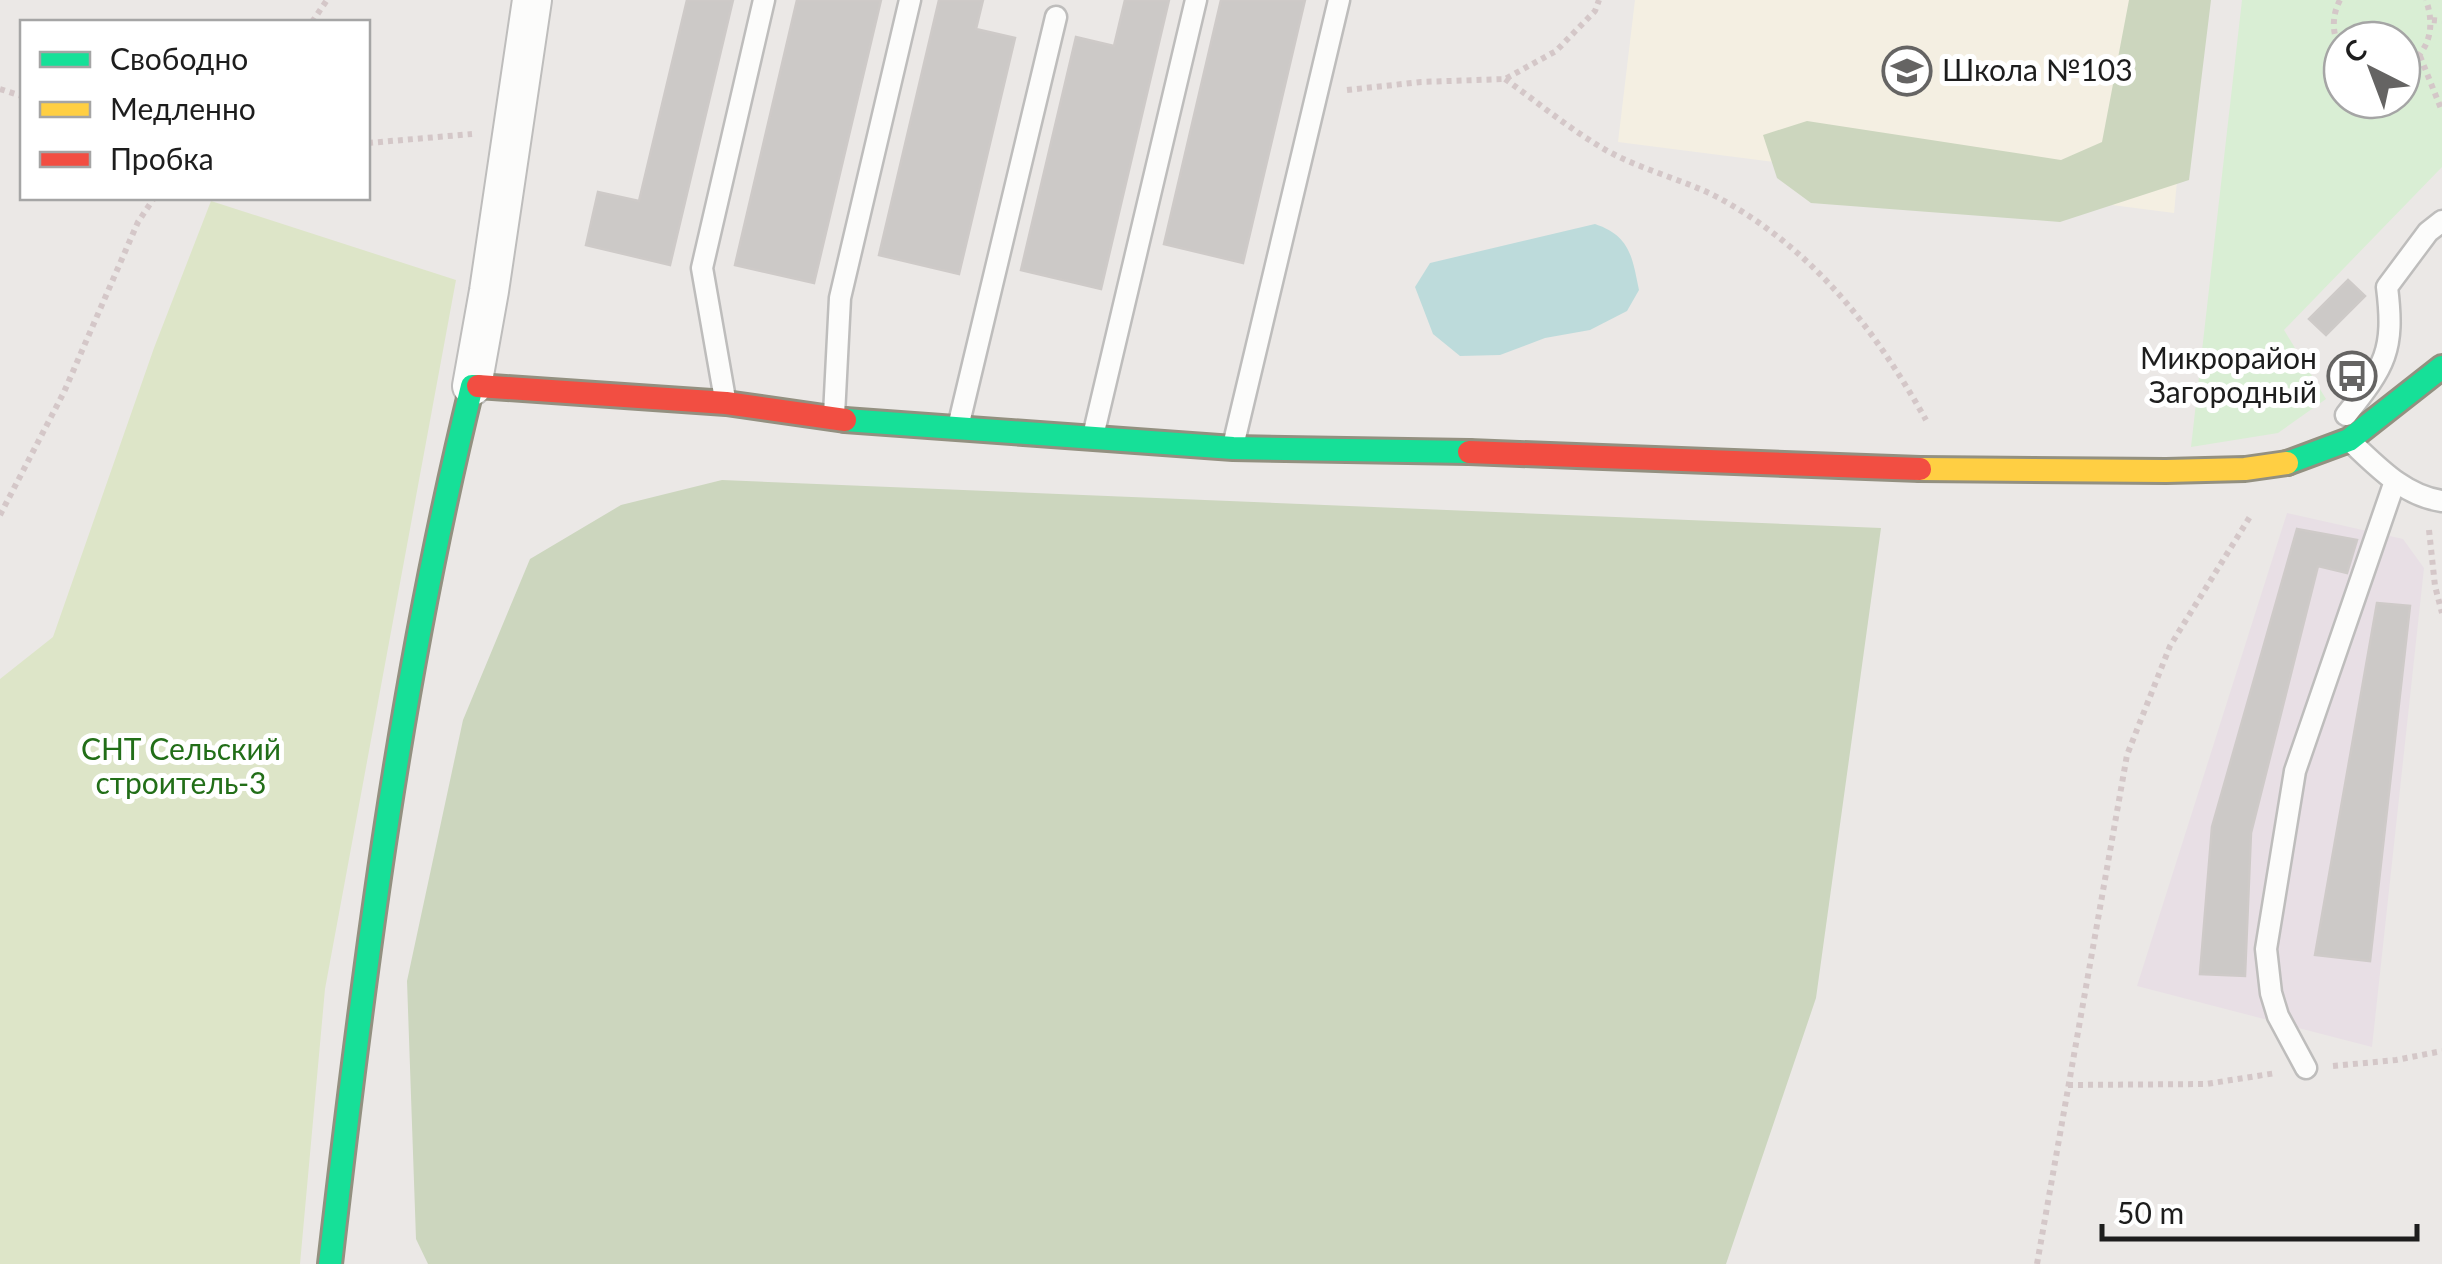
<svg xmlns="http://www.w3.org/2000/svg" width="2442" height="1264" font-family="Lato,sans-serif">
<rect width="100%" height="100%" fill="#ebe8e6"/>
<path fill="#e8dfe5" d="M2287,513L2403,539L2424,568L2372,1047L2137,986Z"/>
<path fill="#f4efe2" d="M1635,0H2194L2174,213L1618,142Z"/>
<path fill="#dde5c8" d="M211,201L456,280L325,989L300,1264H0V679L53,637L154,348Z"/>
<path fill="#ccd6be" d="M2129,0H2211L2189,180L2060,222L1811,203L1777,178L1763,135L1807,121L2061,160L2102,142Z
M722,480L1881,528L1816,998L1726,1264H428L416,1239L407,981L463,720L530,559L621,505Z"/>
<path fill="#d9eed4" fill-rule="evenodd" d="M2242,0H2442V167L2284,330L2326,399L2278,433L2191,447ZM2342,40H2402V100H2342Z"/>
<path fill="#bddbdb" d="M1595,224C1630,236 1632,256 1639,290L1627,311L1590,330L1545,338L1500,355L1460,356L1433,334L1415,287L1430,263Z"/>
<path fill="#ccc9c7" stroke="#cecac8" stroke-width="2.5" d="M687,0H733L670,265L586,245L598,192L639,201Z
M797,0H881L814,283L735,265Z
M939,0H983L976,29L1015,38L959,274L879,255Z
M1125,0H1169L1101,289L1021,270L1076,37L1114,46Z
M1221,0H1305L1243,263L1164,244Z
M2348,280L2365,296L2326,335L2309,319Z
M2297,529L2357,540L2347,573L2318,566L2251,833L2245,976L2200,974L2212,827Z
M2377,603L2410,606L2370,961L2315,955Z"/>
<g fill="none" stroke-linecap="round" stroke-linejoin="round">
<g stroke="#bebdbc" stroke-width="25">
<path id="lane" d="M725,399L702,268L764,0
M834,415L840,298L910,0
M2346,415C2385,366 2395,351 2387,287L2428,232L2442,221
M958,427L1056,17
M1093,436L1196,0
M2350,441C2377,466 2404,496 2442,501
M1233,446L1339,0
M2306,1068L2278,1016L2271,993L2266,949L2295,771L2395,481"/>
</g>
<g stroke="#bebdbc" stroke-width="42">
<path id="street" d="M472,386L489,291L532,0"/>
</g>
<g stroke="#939080" stroke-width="28">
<path id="fast" d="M845,420L1233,448L1469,452
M2287,463L2349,440L2442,367
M330,1264C364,968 401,675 472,386H478"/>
</g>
<g stroke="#939080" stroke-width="28">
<path id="slow" d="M1920,469L2166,471L2245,469L2287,463"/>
</g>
<g stroke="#939080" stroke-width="28">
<path id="jam" d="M478,386L726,403L845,420
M1469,452L1920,469"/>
</g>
<path stroke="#d4c7c8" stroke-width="6" stroke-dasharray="5 5" stroke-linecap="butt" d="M2340,0C2331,17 2332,36 2342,52
M2432,20L2442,21
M312,22L327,0
M2420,56L2442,111
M2402,69C2429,53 2436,29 2426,0
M1505,79C1536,101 1567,127 1599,146C1636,169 1681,178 1719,198C1814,250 1874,328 1926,420
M0,89L22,96
M1347,90L1421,82L1505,79L1556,51L1595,11L1599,0
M368,143L472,134
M0,515L64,392L138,222L154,198
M2429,530L2435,586L2442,613
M2333,1066L2396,1060L2442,1051
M2068,1085L2206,1084L2276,1073
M2037,1264L2127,755L2170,646L2251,515"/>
<use href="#lane" stroke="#fcfcfb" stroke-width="20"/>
<use href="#street" stroke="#fcfcfb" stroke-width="38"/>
<use href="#fast" stroke="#16e098" stroke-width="22"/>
<use href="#slow" stroke="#ffcf43" stroke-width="22"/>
<use href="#jam" stroke="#f24e42" stroke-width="22"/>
</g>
<defs>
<g id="school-ring" transform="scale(2.5)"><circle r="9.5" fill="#fff" stroke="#656463" stroke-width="1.5"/><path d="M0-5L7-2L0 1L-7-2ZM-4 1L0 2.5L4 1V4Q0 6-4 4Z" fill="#656463"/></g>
<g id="bus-ring" transform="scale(2.5)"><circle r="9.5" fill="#fff" stroke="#656463" stroke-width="1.5"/><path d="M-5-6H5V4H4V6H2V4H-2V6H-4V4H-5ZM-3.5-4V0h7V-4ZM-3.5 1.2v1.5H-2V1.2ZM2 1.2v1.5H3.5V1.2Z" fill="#656463"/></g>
</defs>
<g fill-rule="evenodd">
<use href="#school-ring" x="1907" y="71"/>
<use href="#bus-ring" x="2352" y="376"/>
</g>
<g text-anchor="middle" stroke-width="10" stroke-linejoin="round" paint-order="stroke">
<g font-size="30" fill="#1d1d1d" stroke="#fff" text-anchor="start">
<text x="1942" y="81">Школа №103</text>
<text x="2317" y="369" text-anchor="end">Микрорайон<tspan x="2317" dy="34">Загородный</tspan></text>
</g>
<g font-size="30" fill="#226e18" stroke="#fff">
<text x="181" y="760">СНТ Сельский<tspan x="181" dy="34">строитель-3</tspan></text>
</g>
</g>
<rect x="20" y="20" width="350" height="180" fill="#ffffff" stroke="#a5a5a5" stroke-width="2.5"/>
<rect x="40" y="52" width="50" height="15" fill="#16e098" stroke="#a5a5a5" stroke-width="2.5"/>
<text x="110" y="70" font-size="30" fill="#1d1d1d">Свободно</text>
<rect x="40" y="102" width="50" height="15" fill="#ffcf43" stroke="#a5a5a5" stroke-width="2.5"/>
<text x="110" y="120" font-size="30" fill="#1d1d1d">Медленно</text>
<rect x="40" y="152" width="50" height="15" fill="#f24e42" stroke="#a5a5a5" stroke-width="2.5"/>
<text x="110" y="170" font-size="30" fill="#1d1d1d">Пробка</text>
<g transform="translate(2372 70) rotate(318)"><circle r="48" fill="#ffffff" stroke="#a5a5a5" stroke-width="2.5"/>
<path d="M0-8L18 38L0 25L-18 38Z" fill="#656463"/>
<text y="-15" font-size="28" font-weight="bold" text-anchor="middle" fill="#1d1d1d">С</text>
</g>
<path d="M2102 1224v15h315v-15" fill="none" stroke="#1d1d1d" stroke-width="5"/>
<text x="2117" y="1224" font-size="30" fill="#1d1d1d" stroke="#ffffff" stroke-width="8" paint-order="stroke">50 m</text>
</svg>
